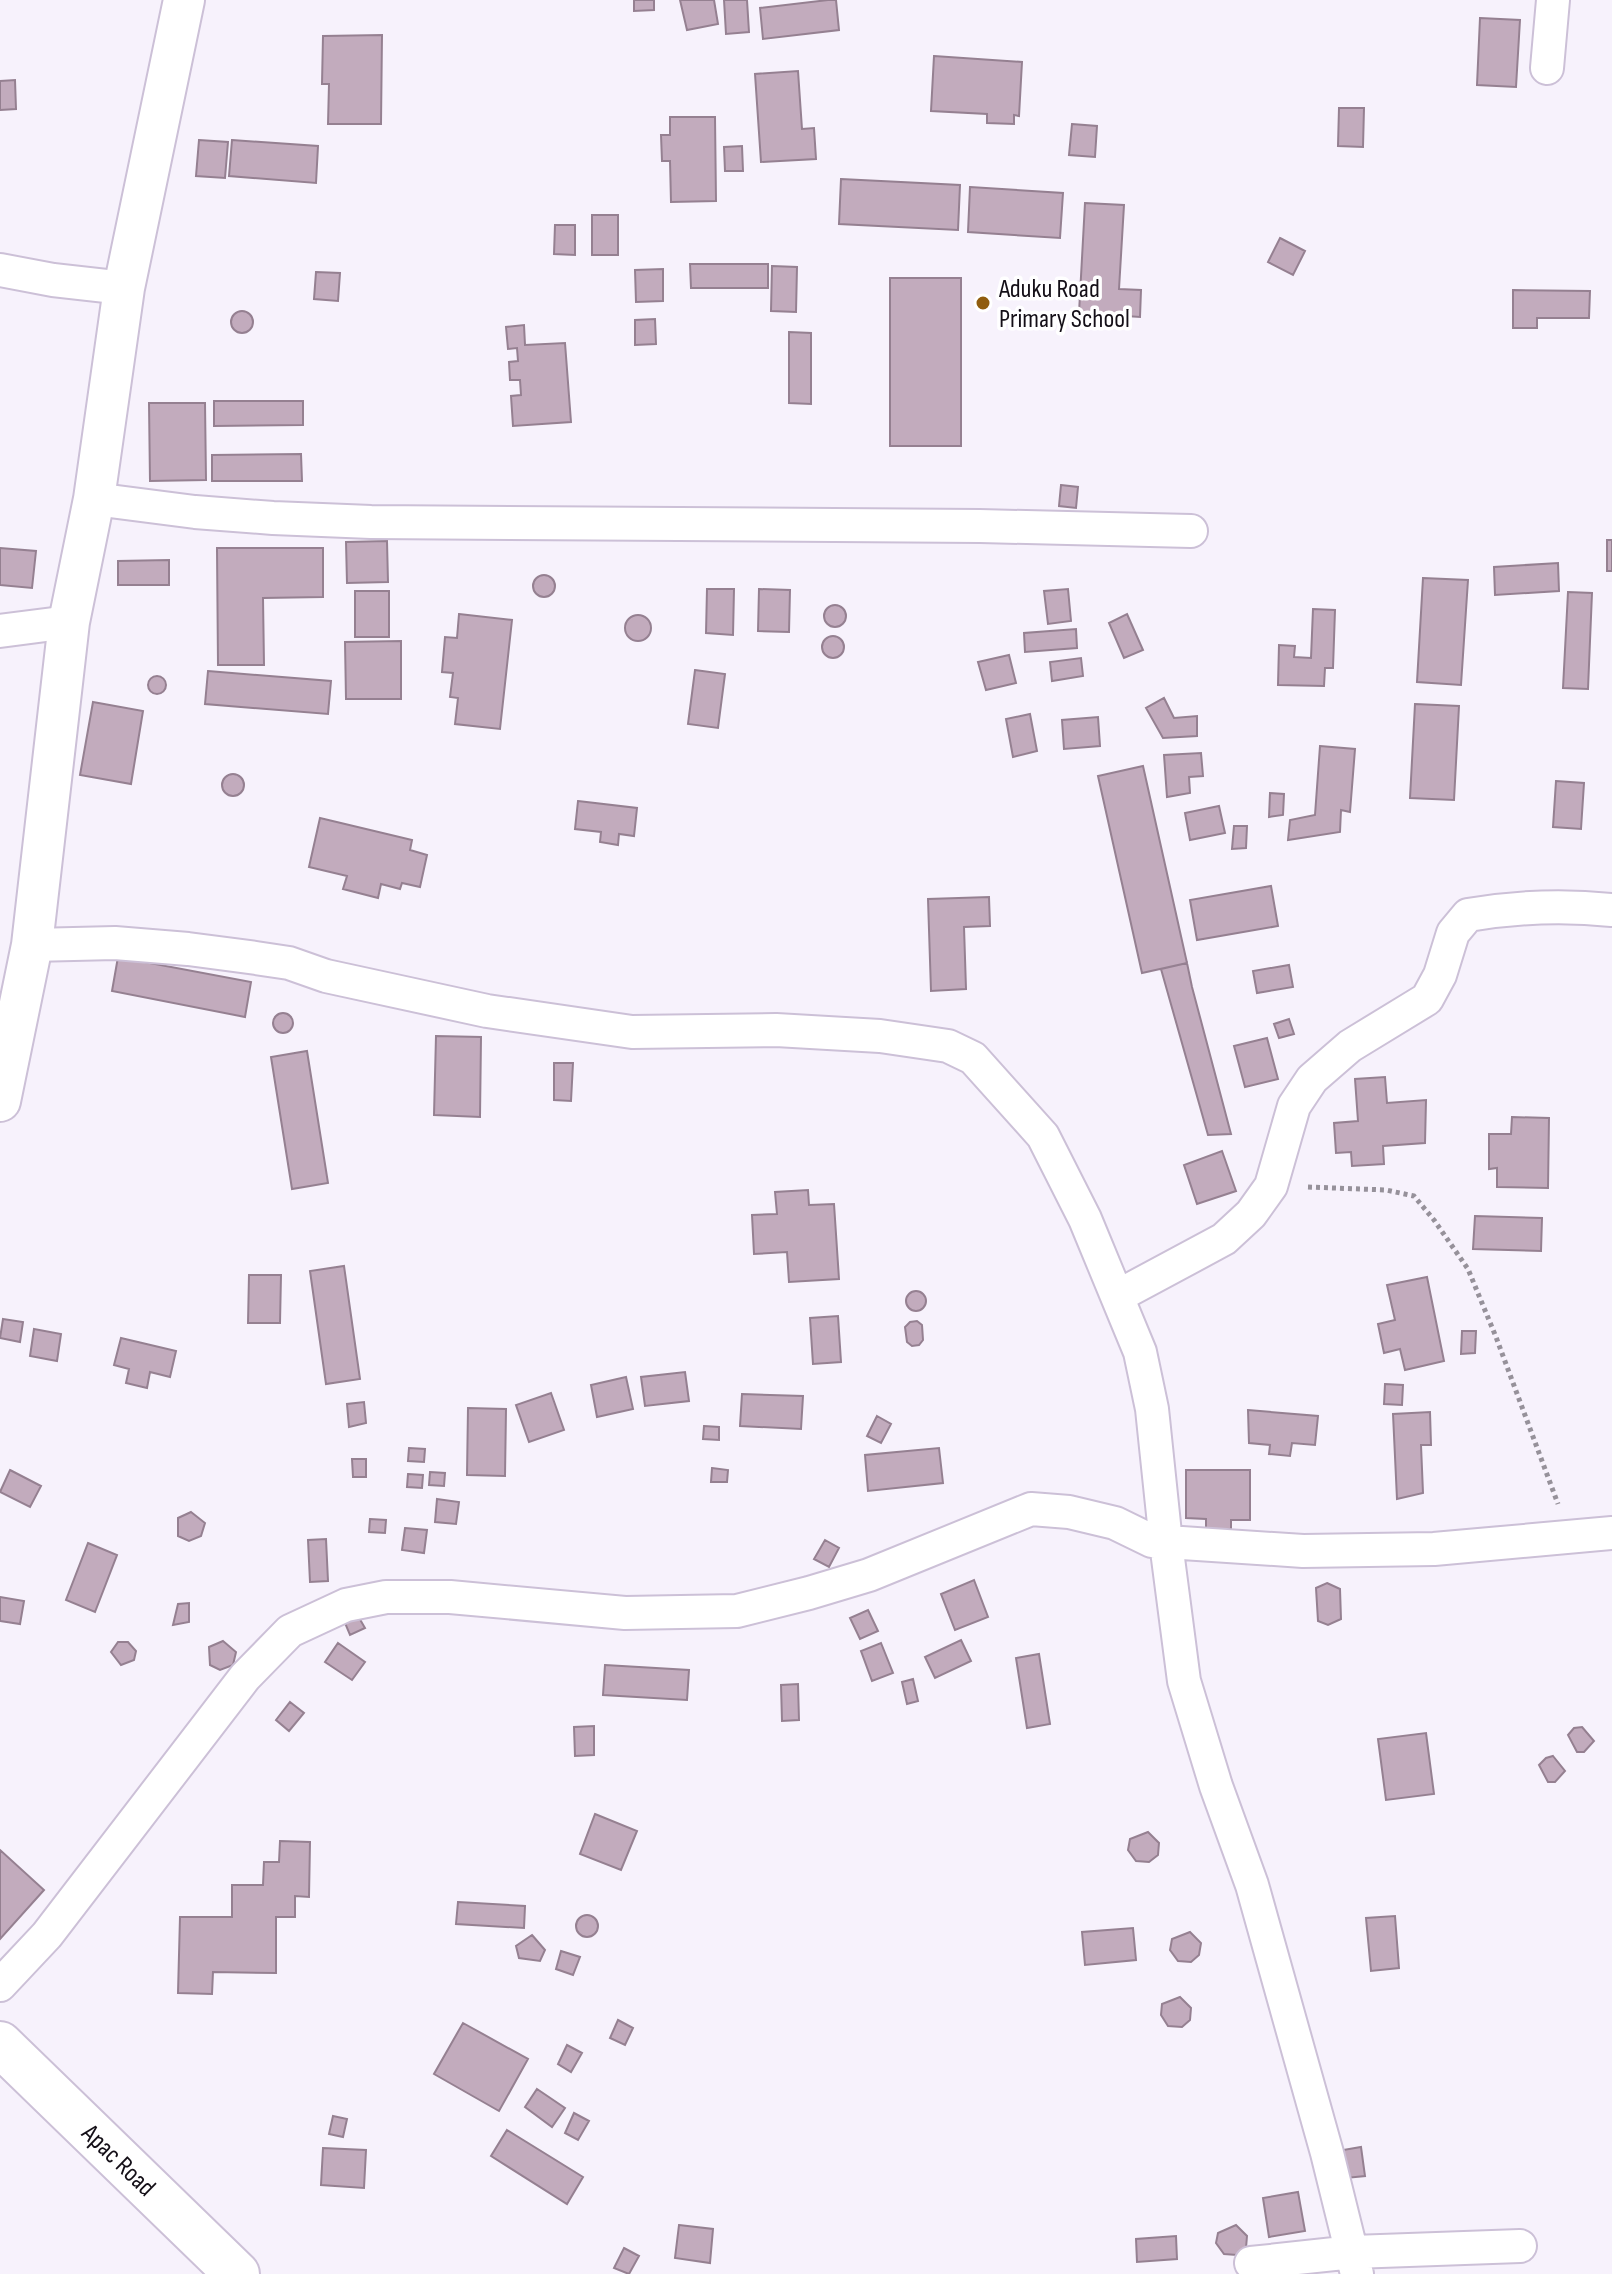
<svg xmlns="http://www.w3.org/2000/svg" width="1612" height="2274" font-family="'Sofia Sans Condensed',sans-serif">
<rect width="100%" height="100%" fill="#f7f2fc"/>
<path fill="#c2abbd" stroke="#958091" stroke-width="2" d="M634,0H654V10L634,11Z
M680,0H714L718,24L687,30Z
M724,0H747L749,32L726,34Z
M828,0H836L839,30L763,39L760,8Z
M1480,18L1520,20L1516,87L1477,85Z
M382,35L381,124H328L329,84H322L323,36Z
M934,56L1022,62L1019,116L1014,115V124L987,123V114L931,111Z
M798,71L802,129L814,128L816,159L761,162L755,74Z
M15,80L16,109L0,110V81Z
M1339,108H1364L1363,147L1338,146Z
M670,117H715L716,201L671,202L670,161H662L661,135H670Z
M1072,124L1097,126L1095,157L1069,155Z
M199,140L228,142L225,178L196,176Z
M232,140L318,146L316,183L229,176Z
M742,146L743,171H725L724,147Z
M841,179L960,185L958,230L839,224Z
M970,187L1063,193L1060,238L968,232Z
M1085,203L1124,205L1119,289L1141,290L1140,317L1079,313Z
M592,215H618V255H592Z
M555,225H575V255L554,254Z
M1280,238L1305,251L1293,275L1268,262Z
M690,264H768V288H691Z
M772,266L797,267L796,312L771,311Z
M663,269V301L636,302L635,270Z
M316,272L340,273L338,301L314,299Z
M890,278H961V446H890Z
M1513,290L1590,291L1589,318H1537V328H1513Z
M231 322a11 11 0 1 1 22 0a11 11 0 1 1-22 0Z
M655,319L656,344L635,345V320Z
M524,325L525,345L565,343L571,422L513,426L511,396L521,395L520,380H510L509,362L518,361L517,348L508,349L506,327Z
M789,332L811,333V404L789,403Z
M214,401H303V425L214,426Z
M149,403H205L206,480L150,481Z
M301,454L302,481H212V455Z
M1061,485L1078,487L1076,508L1059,506Z
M1607,540H1612V571H1607Z
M387,541L388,582L347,583L346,542Z
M0,548L36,551L32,588L0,585Z
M217,548H323V597L263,598L264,665H218Z
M169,560V585H118V561Z
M1558,563L1559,591L1495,595L1494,567Z
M533 586a11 11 0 1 1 22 0a11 11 0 1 1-22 0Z
M1423,578L1468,580L1461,685L1417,682Z
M707,589H734L733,635L706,633Z
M759,589L790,590L789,632L758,631Z
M1068,589L1071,621L1048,624L1044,591Z
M355,591H389V637H355Z
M1568,592L1592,593L1588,689L1563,688Z
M824 616a11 11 0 1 1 22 0a11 11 0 1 1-22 0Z
M1313,609L1335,610L1333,668H1325L1324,686L1278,685L1279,645L1295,646L1294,657L1311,658Z
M459,614L512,620L500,729L455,724L458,698L450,697L453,673L442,672L445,637L457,638Z
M1127,614L1143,650L1124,658L1109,623Z
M625 628a13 13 0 1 1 26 0a13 13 0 1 1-26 0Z
M1076,629L1077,648L1025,652L1024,633Z
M822 647a11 11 0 1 1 22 0a11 11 0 1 1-22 0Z
M401,641V699H346L345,642Z
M1009,655L1016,683L986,690L978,662Z
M1081,658L1083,676L1052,681L1050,662Z
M695,670L725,674L718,728L688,724Z
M208,671L331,681L328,714L205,704Z
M148 685a9 9 0 1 1 18 0a9 9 0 1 1-18 0Z
M1164,698L1174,718L1197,716V736L1163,738L1146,708Z
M93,702L143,711L131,784L80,775Z
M1415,704L1459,706L1454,800L1410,798Z
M1030,714L1037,751L1013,757L1006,719Z
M1098,717L1100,746L1064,749L1062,720Z
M1320,746L1355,749L1350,812L1341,810L1340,832L1288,840L1290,820L1315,815Z
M1201,753L1203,776L1189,777L1190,793L1167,797L1164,755Z
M1143,766L1187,963L1142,973L1098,776Z
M222 785a11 11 0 1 1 22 0a11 11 0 1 1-22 0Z
M1556,781L1584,783L1581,829L1553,827Z
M1270,793L1284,794L1283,815L1269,817Z
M578,801L637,808L634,836L619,834L618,845L600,842L601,832L575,829Z
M1219,806L1225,833L1190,840L1185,813Z
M320,818L412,840L410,850L427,855L420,887L402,883L400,889L381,884L378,898L343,889L347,876L309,867Z
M1234,826H1247L1246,848L1232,849Z
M1271,886L1278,926L1197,940L1190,900Z
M989,897L990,926L964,927L966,989L931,991L928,899Z
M118,957L251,982L245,1017L112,991Z
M1187,963L1192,987L1231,1134L1208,1135L1161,969Z
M1289,965L1293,987L1257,993L1253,971Z
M273 1023a10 10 0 1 1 20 0a10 10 0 1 1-20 0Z
M1289,1019L1294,1034L1279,1038L1274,1024Z
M436,1036L481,1037L480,1117L434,1115Z
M1267,1038L1278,1079L1245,1087L1234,1046Z
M307,1051L328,1183L292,1189L271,1057Z
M554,1063H573L571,1101L554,1100Z
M1385,1077L1387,1103L1426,1100L1425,1143L1383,1146L1384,1164L1352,1166L1351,1152L1336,1153L1334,1123L1358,1121L1355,1079Z
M1512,1117L1549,1118L1548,1188L1497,1187V1168L1489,1169V1134H1511Z
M1222,1151L1236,1191L1197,1204L1184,1165Z
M808,1190L809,1205L834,1204L839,1279L789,1282L787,1252L754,1254L752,1215L777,1214L775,1192Z
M1475,1216L1542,1218L1541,1251L1473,1249Z
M344,1266L360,1379L326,1384L310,1271Z
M249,1275H281L280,1323H248Z
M1427,1277L1444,1361L1405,1370L1400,1349L1384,1353L1378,1324L1395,1320L1387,1285Z
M906 1301a10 10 0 1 1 20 0a10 10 0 1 1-20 0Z
M838,1316L841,1362L813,1364L810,1318Z
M3,1319L23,1322L20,1342L0,1338Z
M917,1321L922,1325L923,1340L919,1345L912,1346L907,1342L905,1327L910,1322Z
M34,1329L61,1334L57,1361L30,1356Z
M1462,1331H1476L1475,1353L1461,1354Z
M121,1338L176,1351L170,1377L150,1372L147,1388L126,1383L129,1369L114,1365Z
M685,1372L689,1401L645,1406L641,1377Z
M626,1377L633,1409L597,1417L591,1385Z
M1385,1384L1403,1385L1402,1405L1384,1404Z
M551,1393L564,1430L529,1442L516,1405Z
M742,1394L803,1396L801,1429L740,1426Z
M364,1402L366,1423L349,1427L347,1404Z
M468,1408L506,1409L505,1476L467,1475Z
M1248,1410L1318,1416L1315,1445L1292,1443L1290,1456L1269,1454L1270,1445L1249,1443Z
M1430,1412L1431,1445H1421L1423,1493L1397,1499L1393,1414Z
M877,1416L891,1424L881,1443L867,1436Z
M704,1426L719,1427V1440L703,1439Z
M409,1448L425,1449L424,1462L408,1461Z
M939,1448L943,1483L868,1491L865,1455Z
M352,1459H366V1477H353Z
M712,1468L728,1470L727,1482H711Z
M10,1470L41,1486L30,1507L0,1492Z
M1186,1470H1250V1520H1231V1529H1206V1519L1186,1518Z
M430,1472L445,1473L444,1486L429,1485Z
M408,1474L423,1475L422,1488L407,1487Z
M437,1499L459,1502L456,1524L435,1522Z
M191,1512L205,1523L201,1536L189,1541L178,1536V1518Z
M370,1519L386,1520L385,1533L369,1532Z
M405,1528L427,1530L424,1553L402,1550Z
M326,1539L328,1581L310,1582L308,1540Z
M825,1540L839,1548L829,1567L814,1559Z
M88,1543L117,1555L95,1612L66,1600Z
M974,1580L988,1617L955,1630L941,1594Z
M1327,1583L1340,1589L1341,1619L1328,1625L1318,1621L1316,1588Z
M0,1597L24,1601L20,1624L0,1621Z
M189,1603V1622L173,1625L178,1604Z
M868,1610L878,1631L860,1639L850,1618Z
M358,1616L365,1628L350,1635L345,1623Z
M961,1640L971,1661L935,1678L925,1657Z
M223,1641L236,1652L233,1665L220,1670L210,1665L209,1647Z
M118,1642H128L136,1651L134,1660L121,1665L111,1652Z
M338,1643L365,1662L352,1680L325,1662Z
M881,1643L893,1673L872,1681L861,1651Z
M1039,1654L1050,1724L1027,1728L1016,1658Z
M605,1665L689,1670L687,1700L603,1695Z
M913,1679L918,1701L907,1704L902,1682Z
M798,1684L799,1720L782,1721L781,1685Z
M290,1702L304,1713L289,1731L276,1720Z
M594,1726V1755L575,1756L574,1727Z
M1582,1727L1594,1741L1584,1752H1577L1568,1735L1574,1728Z
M1426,1733L1434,1794L1386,1800L1378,1739Z
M1553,1756L1565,1771L1555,1782H1548L1539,1765L1546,1758Z
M595,1814L637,1831L621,1870L580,1854Z
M1148,1832L1159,1843L1158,1855L1149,1862L1136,1861L1128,1850L1130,1839Z
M280,1841L310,1842L309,1897L295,1896V1917H276V1973L213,1972L212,1994L178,1993L180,1917H232V1885H263L264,1862H279Z
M0,1850L44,1890L0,1939Z
M458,1902L525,1906L524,1928L456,1924Z
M576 1926a11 11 0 1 1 22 0a11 11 0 1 1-22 0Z
M1395,1916L1399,1968L1371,1971L1366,1918Z
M1133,1928L1136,1960L1085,1965L1082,1932Z
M1190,1932L1201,1943L1199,1955L1191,1962L1178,1961L1170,1950L1172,1939Z
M532,1935L545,1950L540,1961L519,1958L516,1946Z
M561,1951L580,1957L573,1975L556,1969Z
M1180,1997L1191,2008L1190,2020L1182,2027L1168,2026L1161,2015L1162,2004Z
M618,2020L633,2028L625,2045L610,2038Z
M463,2023L528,2059L499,2111L434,2074Z
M567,2045L582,2053L571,2072L558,2064Z
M537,2089L565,2108L552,2127L525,2107Z
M574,2113L589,2121L578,2140L565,2133Z
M333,2116L347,2119L343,2137L329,2134Z
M507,2130L583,2177L567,2204L491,2156Z
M1361,2147L1365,2176L1346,2178L1343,2150Z
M323,2148L366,2150L364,2188L321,2185Z
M1298,2192L1305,2231L1269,2237L1263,2198Z
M679,2225L713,2229L710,2263L675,2258Z
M1236,2225L1247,2236L1246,2248L1237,2255L1224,2254L1216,2243L1218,2233Z
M1176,2236L1177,2259L1137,2262L1136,2239Z
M624,2248L639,2256L629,2274L614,2268Z"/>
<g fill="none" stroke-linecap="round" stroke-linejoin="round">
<g stroke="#ccc0d7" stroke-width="36">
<path id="minor" d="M1547,68L1553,0
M0,270L53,280L124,288
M94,499L195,512L273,518L371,522L980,526L1191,531
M0,631L69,622
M32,945L115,943L188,949L256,958L289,963L326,976L487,1011L632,1032L776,1030L880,1036L948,1046L973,1058L1043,1136L1085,1219L1140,1352L1152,1409L1166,1543L1184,1681L1216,1786L1252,1885L1327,2153L1357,2274
M1118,1296L1224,1239L1251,1214L1271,1186L1294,1106L1312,1079L1350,1046L1427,999L1440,975L1453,933L1468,915C1515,907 1564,905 1612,910
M0,1985L47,1935L245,1677L290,1631L346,1605L386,1597H450L625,1613L737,1611L809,1593L869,1575L1031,1509L1069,1512L1115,1523L1152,1541L1303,1551L1434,1549L1612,1533
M1251,2263L1353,2252L1520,2246"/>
</g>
<g stroke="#ccc0d7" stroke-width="44">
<path id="tertiary" d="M0,1101L32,945L69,622L94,499L124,288L184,0"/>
</g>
<g stroke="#ccc0d7" stroke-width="48">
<g id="secondary">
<path id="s1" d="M0,2044L237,2274"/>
</g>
</g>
<path stroke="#96919a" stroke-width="5" stroke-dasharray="4 4" stroke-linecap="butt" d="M1308,1187L1386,1190L1414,1196L1434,1220L1468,1269L1496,1337L1558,1504"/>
<use href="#minor" stroke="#fff" stroke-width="32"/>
<use href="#tertiary" stroke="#fff" stroke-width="40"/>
<use href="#secondary" stroke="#fff" stroke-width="44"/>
</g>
<circle fill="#905c0e" stroke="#fff" stroke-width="3" cx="983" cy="303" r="8"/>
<g text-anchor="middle" stroke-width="7" stroke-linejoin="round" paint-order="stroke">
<g font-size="26" fill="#140f17" stroke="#fff" text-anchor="start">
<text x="999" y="297">Aduku Road<tspan x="999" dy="30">Primary School</tspan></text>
</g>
<g font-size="26" fill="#140f17" stroke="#fff">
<text dy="9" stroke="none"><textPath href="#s1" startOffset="166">Apac Road</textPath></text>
</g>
</g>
</svg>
